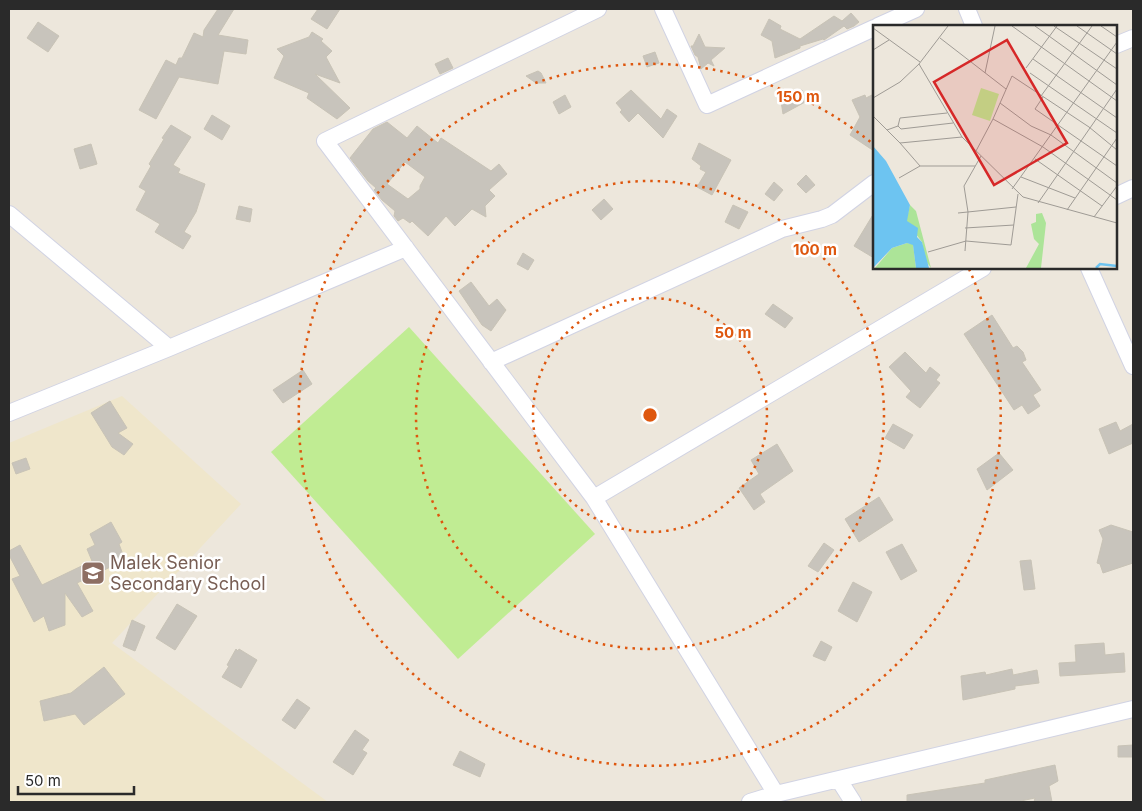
<svg xmlns="http://www.w3.org/2000/svg" width="1142" height="811" font-family="Inter,sans-serif">
<rect width="100%" height="100%" fill="#ede7dc"/>
<path fill="#efe6cb" d="M122,396L241,504L112,643L328,802H9V443Z"/>
<path fill="#c0ec93" d="M409,327L595,534L458,659L271,452Z"/>
<path fill="#c8c4bc" stroke="#c8c3b6" fill-rule="evenodd" d="M218,9H234L218,35L248,40L246,54L224,51L218,84L179,77L156,119L139,110L166,60L176,65L179,58H182L194,33L203,37L204,30Z
M318,9H340L327,29L311,19Z
M851,13L859,22L854,26L847,29L844,26L824,40L823,39L800,46V48L775,58L772,41L761,35L769,19L781,26L780,29L800,39L834,16L842,21Z
M38,22L59,36L48,52L27,38Z
M312,32L323,39L321,41L332,51L326,57L340,83L315,74L350,108L337,119L307,98L309,93L274,78L284,56L277,49L309,37Z
M699,34L705,47L725,48L711,60L714,66L708,63L701,69L698,57L695,55L691,46H693Z
M655,52L659,63L647,67L643,56Z
M448,58L453,68L440,74L435,64Z
M538,71L541,73L546,83H536L526,76Z
M631,90L661,119L667,109L677,116L663,138L638,113L629,122L620,112L622,110L616,103Z
M802,90L807,101L783,114L781,101Z
M874,94V151L850,135L860,117L852,100L865,95L866,98Z
M565,95L571,107L559,114L553,102Z
M212,115L230,126L222,140L204,129Z
M387,122L407,138L417,126L438,143L441,138L491,171L499,164L507,174L489,190L495,196L485,206L486,217L472,209L455,226L446,216L428,236L412,221L410,223L403,218L398,221L394,216L395,211L382,200L374,190L376,188L368,181L350,158L373,129ZM405,162L425,177L420,186V189L408,199L387,184Z
M171,125L191,137L173,165L180,169L178,173L205,184L196,212L184,232L191,236L183,249L155,232L160,224L136,210L146,191L139,187L151,166L149,164L164,139L162,138Z
M699,143L731,160L712,195L697,187L706,172L700,169L701,166L692,159Z
M91,144L97,164L80,169L74,149Z
M806,175L815,185L806,193L797,184Z
M774,182L783,190L774,201L765,194Z
M604,199L613,209L601,220L592,210Z
M733,205L748,212L739,229L725,222Z
M239,206L252,209L250,222L236,219Z
M874,213V258L854,246Z
M523,253L534,260L528,270L517,264Z
M471,282L489,306L497,299L506,310L491,331L482,325L459,291Z
M773,304L793,318L785,328L765,314Z
M992,315L1013,348L1017,346L1023,352L1026,360L1022,362L1041,390L1033,395L1040,406L1028,414L1022,405L1014,410L964,334Z
M905,352L926,373L930,367L940,375L936,380L940,383L920,408L906,397L911,391L889,367Z
M303,370L312,384L283,403L273,390Z
M110,401L127,428L118,433L133,444L124,455L112,447L91,413Z
M1116,422L1120,431L1133,424V443L1109,454L1099,429Z
M893,424L913,435L904,449L885,438Z
M777,444L793,471L760,494L765,502L754,510L739,488L759,474L751,460Z
M999,453L1013,470L987,490L977,469Z
M26,458L30,469L16,474L12,463Z
M879,497L893,520L859,542L845,519Z
M111,522L122,542L119,544L125,560L77,583L93,611L82,617L65,593V625L49,631L44,616L34,622L12,579L20,576L9,555V551L20,545L42,585L92,561L87,549L95,545L90,534Z
M1111,525L1133,532V563L1103,573L1100,564L1097,563L1103,539L1099,530Z
M824,543L834,550L818,572L808,566Z
M902,544L917,571L901,580L886,552Z
M1031,560L1035,589L1024,590L1020,561Z
M853,582L872,592L857,622L838,611Z
M177,604L197,616L175,650L156,638Z
M132,620L145,626L135,651L123,646Z
M821,641L832,647L825,661L813,656Z
M1104,643L1105,655L1124,653L1125,672L1060,676L1059,663L1076,662L1075,645Z
M236,649L238,651L239,649L257,660L241,688L222,677L229,666L227,665Z
M104,667L125,694L84,725L75,714L44,721L40,701L71,693Z
M1012,669L1013,675L1037,670L1039,683L1015,686V689L963,700L961,676L985,672L986,675Z
M297,699L310,708L295,729L282,720Z
M355,730L369,740L362,750L367,753L353,775L333,762Z
M1133,745V757H1118V746Z
M460,751L485,764L480,777L453,765Z
M1055,765L1058,781L1049,786L1052,802H1034L1035,798L1016,802H907V795L985,783V780Z"/>
<g fill="none" stroke-linecap="round" stroke-linejoin="round">
<g stroke="#d1d3e3" stroke-width="18">
<path id="minor" d="M598,9L325,141L594,498L983,268
M663,9L707,105L874,28
M967,9L974,26
M878,26L916,9
M1116,45L1133,38
M1116,196L1133,188
M9,214L169,348
M1089,268L1133,366
M491,362L782,229L822,219L832,215L874,183
M9,413L169,348L406,248
M594,498L776,794
M839,780L853,802
M750,802L776,794L1133,709"/>
</g>
<use href="#minor" stroke="#fff" stroke-width="16"/>
</g>
<g fill="none" stroke="#de570e" stroke-width="2.5" stroke-dasharray="2.5 5">
<circle cx="650" cy="415" r="117"/>
<circle cx="650" cy="415" r="234"/>
<path d="M969 269A351 351 0 1 1 873 144"/>
</g>
<defs>
<g id="school-square" transform="scale(1.25)"><rect x="-9" y="-9" width="18" height="18" rx="4" fill="#8d6e63" stroke="#fff"/><path d="M0-5L7-2L0 1L-7-2ZM-4 1L0 2.5L4 1V4Q0 6-4 4Z" fill="#fff"/></g>
</defs>
<g fill-rule="evenodd">
<use href="#school-square" x="93" y="573"/>
</g>
<g text-anchor="middle" stroke-width="5" stroke-linejoin="round" paint-order="stroke">
<g font-size="18" fill="#785e54" stroke="#fff" text-anchor="start">
<text x="110" y="569">Malek Senior<tspan x="110" dy="21">Secondary School</tspan></text>
</g>
</g>
<g transform="translate(873 25)">
<rect width="244" height="244" fill="#ede7dc"/>
<path d="M37,180L43,186L58,243L52,235L49,217L33,196ZM169,188L173,198L168,243H153L166,219L161,214L158,199L163,197V189ZM34,218L40,219L43,243H2L19,223Z" fill="#ace498"/>
<path d="M108,63L126,69L117,96L99,90Z" fill="#c0ec93"/>
<path d="M0,121L13,136L37,180L34,196L45,203L44,212L49,217L56,243H43L40,220L34,218L19,223L0,243Z" fill="#6dc4f1"/>
<path fill="none" stroke="#6dc4f1" stroke-width="2.5" d="M223,243L227,239L244,241"/>
<path fill="none" stroke="#9f9b95" stroke-width="1" d="M75,1L46,39L89,112L150,172L244,198M139,1L244,76M162,1L244,60M181,1L244,44M204,1L244,29M228,1L244,12M0,3L47,37M67,13L133,64M0,25L16,15M160,34L244,93M153,43L184,1M112,48L122,1M157,48L244,108M168,71L219,1M170,72L162,84L244,141M0,73L27,57L46,39M127,78L158,101L178,110L244,158M0,91L27,118L89,112M25,101L28,104L80,98M14,105L25,101L27,93L74,88M27,118L47,141M244,125L216,102L139,51L120,94L170,122L244,175M103,126L120,94M162,134L229,181M148,152L202,173M26,153L47,141H102M139,164L244,17M165,178L244,64M194,185L244,113M85,188L143,182M221,192L244,161M92,203L141,200M92,226L95,187L91,161L108,131M55,227L93,216L138,220L145,169"/>
<path fill="#d62828" fill-opacity="0.15" stroke="#d62828" stroke-width="2.5" d="M134,15L194,118L121,160L61,57Z"/>
<rect width="244" height="244" fill="none" stroke="#2a2a2a" stroke-width="2.5"/>
</g>
<circle cx="650" cy="415" r="8" fill="#de570e" stroke="#fff" stroke-width="2.5"/>
<g font-size="15" text-anchor="middle" font-weight="bold" fill="#de570e" stroke="#fff" stroke-width="5" stroke-linejoin="round" paint-order="stroke">
<text x="798" y="102">150 m</text>
<text x="815" y="255">100 m</text>
<text x="733" y="338">50 m</text>
</g>
<rect width="1142" height="811" fill="none" stroke="#2a2a2a" stroke-width="20"/>
<path d="M18 786v8h116v-8" fill="none" stroke="#2a2a2a" stroke-width="2.5"/>
<text x="25" y="786" font-size="15" fill="#2a2a2a" stroke="#ffffff" stroke-width="4" paint-order="stroke">50 m</text>
</svg>
